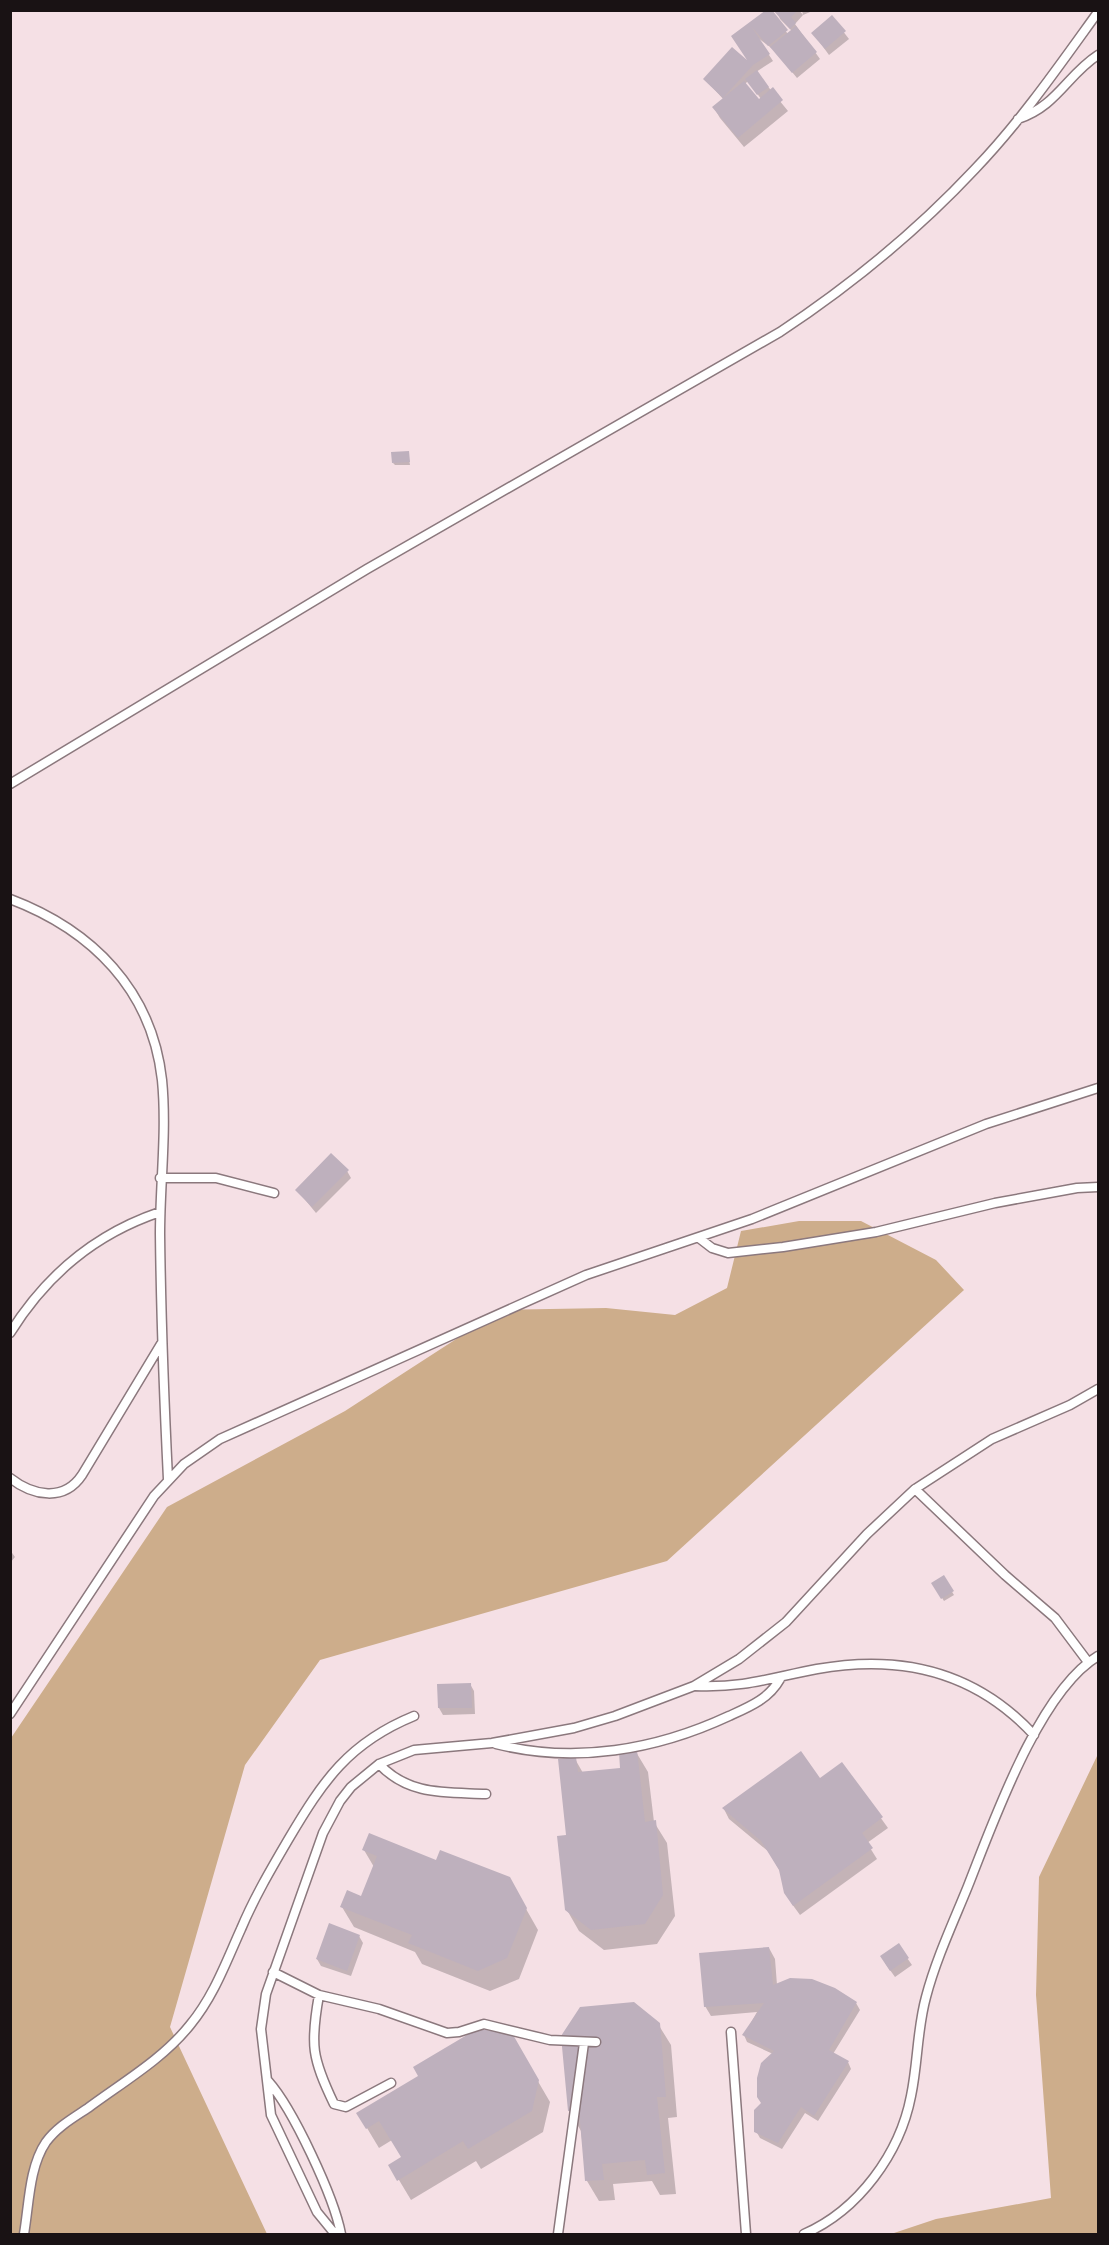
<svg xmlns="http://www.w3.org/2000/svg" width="1109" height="2245" font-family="'PT Sans Narrow',sans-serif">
<rect width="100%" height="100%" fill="#f5e0e5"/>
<path fill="#cdad8b" d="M799,1221H861L936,1260L964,1290L667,1561L320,1660L245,1765L170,2027L267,2234H11V1738L167,1507L345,1411L501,1310L606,1308L675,1315L727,1288L741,1231Z
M1098,1754V2234H891L936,2219L1051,2198L1036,1995L1039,1877Z"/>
<path fill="#0003" fill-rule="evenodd" d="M768,10L788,34L792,31L780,19L777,10H799L803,15L802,10H815L803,15L795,24L820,59L797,78L774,50L758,38L773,61L756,72L788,111L744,147L720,118L714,108L724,100L705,79L749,62L733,37ZM748,81L764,103L762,104L745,84Z
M832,17L849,39L829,55L813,33Z
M408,453L410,465H395L393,463Z
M347,1171L351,1178L316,1213L297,1190Z
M10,1550L15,1557L10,1563Z
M943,1577L954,1595L944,1601L933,1583Z
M470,1684L474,1691L475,1714L443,1715L439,1708V1685Z
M636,1752L648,1772L654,1822L667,1843L675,1916L657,1944L604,1950L579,1931L567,1910L568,1836L575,1759L583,1773L622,1769Z
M842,1764L888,1828L867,1843L877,1859L800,1915L792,1904L780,1871L769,1852L729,1819L724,1809L820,1780Z
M364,1850L437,1862L509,1879L538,1930L519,1979L490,1991L422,1964L415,1952L354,1927L342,1907L362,1898L374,1867Z
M359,1936L363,1943L351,1976L321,1966L317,1959Z
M898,1945L912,1965L895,1977L885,1963Z
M769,1948L775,1959L777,1985L856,2003L860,2010L833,2054L848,2062L851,2069L818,2121L805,2113L782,2149L760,2138L756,2131L773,2054L747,2042L744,2035L757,2012L711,2016L705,2006Z
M658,2024L671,2045L677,2117L668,2118L676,2194L660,2195L652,2181L613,2184L615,2200L599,2201L587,2181L581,2131L569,2110Z
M511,2035L550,2102L543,2132L481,2169L476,2161L411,2200L390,2165L403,2158L392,2140L379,2148L358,2113L420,2077Z"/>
<path fill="#beb0bd" d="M766,10H772L788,30L768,46L751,26L770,54L753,65L723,98L703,79L732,47L747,60L731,36Z
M773,10H798L791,17L796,23L790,29Z
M832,15L846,31L825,49L811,33Z
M796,26L817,52L792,73L770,47Z
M757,70L769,87L757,95L745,79Z
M744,81L759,99L773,87L783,100L738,138L712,107Z
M409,451L410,462L392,463L391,452Z
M331,1153L349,1170L312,1207L295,1190Z
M944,1575L954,1591L941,1599L931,1583Z
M471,1683L472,1708H438L437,1684Z
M637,1750L645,1822L656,1820L663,1895L645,1924L591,1930L565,1910L557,1836L566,1835L558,1759L576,1757L578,1772L620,1768L619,1752Z
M801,1751L820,1778L842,1762L883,1817L862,1833L873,1848L793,1906L784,1893L779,1870L761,1841L722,1808Z
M369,1833L436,1860L440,1850L510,1877L527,1908L507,1958L478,1971L408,1943L412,1935L340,1907L347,1890L361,1896L377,1856L362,1850Z
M329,1923L360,1935L347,1971L316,1959Z
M899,1943L909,1958L890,1971L880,1956Z
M769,1947L773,1985L790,1978L812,1979L835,1988L857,2002L829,2050L849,2061L814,2116L801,2107L778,2143L754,2132V2110L761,2103L757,2097V2078L761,2063L774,2051L742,2035L764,2003L704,2007L699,1953Z
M634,2002L660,2023L666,2097H657L665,2173L647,2175L645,2160L602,2164L604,2180L585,2181L579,2110L568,2111L561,2036L580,2007Z
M477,2029L512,2033L539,2080L532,2111L468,2149L463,2141L397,2181L388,2165L401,2157L379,2121L366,2129L356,2113L418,2076L413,2067Z"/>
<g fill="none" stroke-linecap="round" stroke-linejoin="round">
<g stroke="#8b787d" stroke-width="11">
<path id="service" d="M1018,119C1057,106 1067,75 1098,55
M10,784L367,569L780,332C851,285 916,232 975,169C1021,121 1059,66 1098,12
M10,899C92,930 152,990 162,1080C167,1131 160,1183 160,1234C161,1316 164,1397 168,1479
M160,1178H216L274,1193
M699,1238L712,1248L728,1253L783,1247L876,1232L995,1203L1077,1188L1098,1187
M10,1333C47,1274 95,1234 160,1212
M10,1478C33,1496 64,1502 82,1475L161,1344
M915,1489L1005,1575L1055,1618L1088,1662
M695,1686C744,1688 770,1678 817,1669C901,1654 976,1672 1034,1735
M10,1714L154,1496L184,1464L220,1439L586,1275L752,1219L986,1124L1098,1088
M496,1744C575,1764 656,1750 729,1716C749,1707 769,1699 780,1679
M379,1764C409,1796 446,1792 486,1794
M273,1972L319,1995L379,2009L447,2033L459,2032L484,2024L550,2040L596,2042
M319,1995C310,2045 312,2058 334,2104L346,2107L391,2083
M731,2032L746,2234
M268,2081C293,2109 334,2197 341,2234
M24,2234C29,2205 29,2167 46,2142C57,2127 73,2118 88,2108C123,2082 163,2059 190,2025C214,1996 226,1962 241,1929C254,1898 271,1869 288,1840C323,1781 348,1743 414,1716
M335,2234L317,2212L271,2115L261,2029L266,1994L323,1833L340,1801L351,1787L379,1764L414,1750L492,1743L574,1728L615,1716L694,1686L739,1659L786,1622L867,1534L915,1489L992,1439L1070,1405L1098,1389
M558,2234L584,2043
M804,2234C859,2210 900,2153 911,2096C918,2063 917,2029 926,1997C936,1959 953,1923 968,1886C993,1823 1039,1691 1098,1656"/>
</g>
<use href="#service" stroke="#fff" stroke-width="8"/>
</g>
<rect width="1109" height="2245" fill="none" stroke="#191214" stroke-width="24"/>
</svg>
